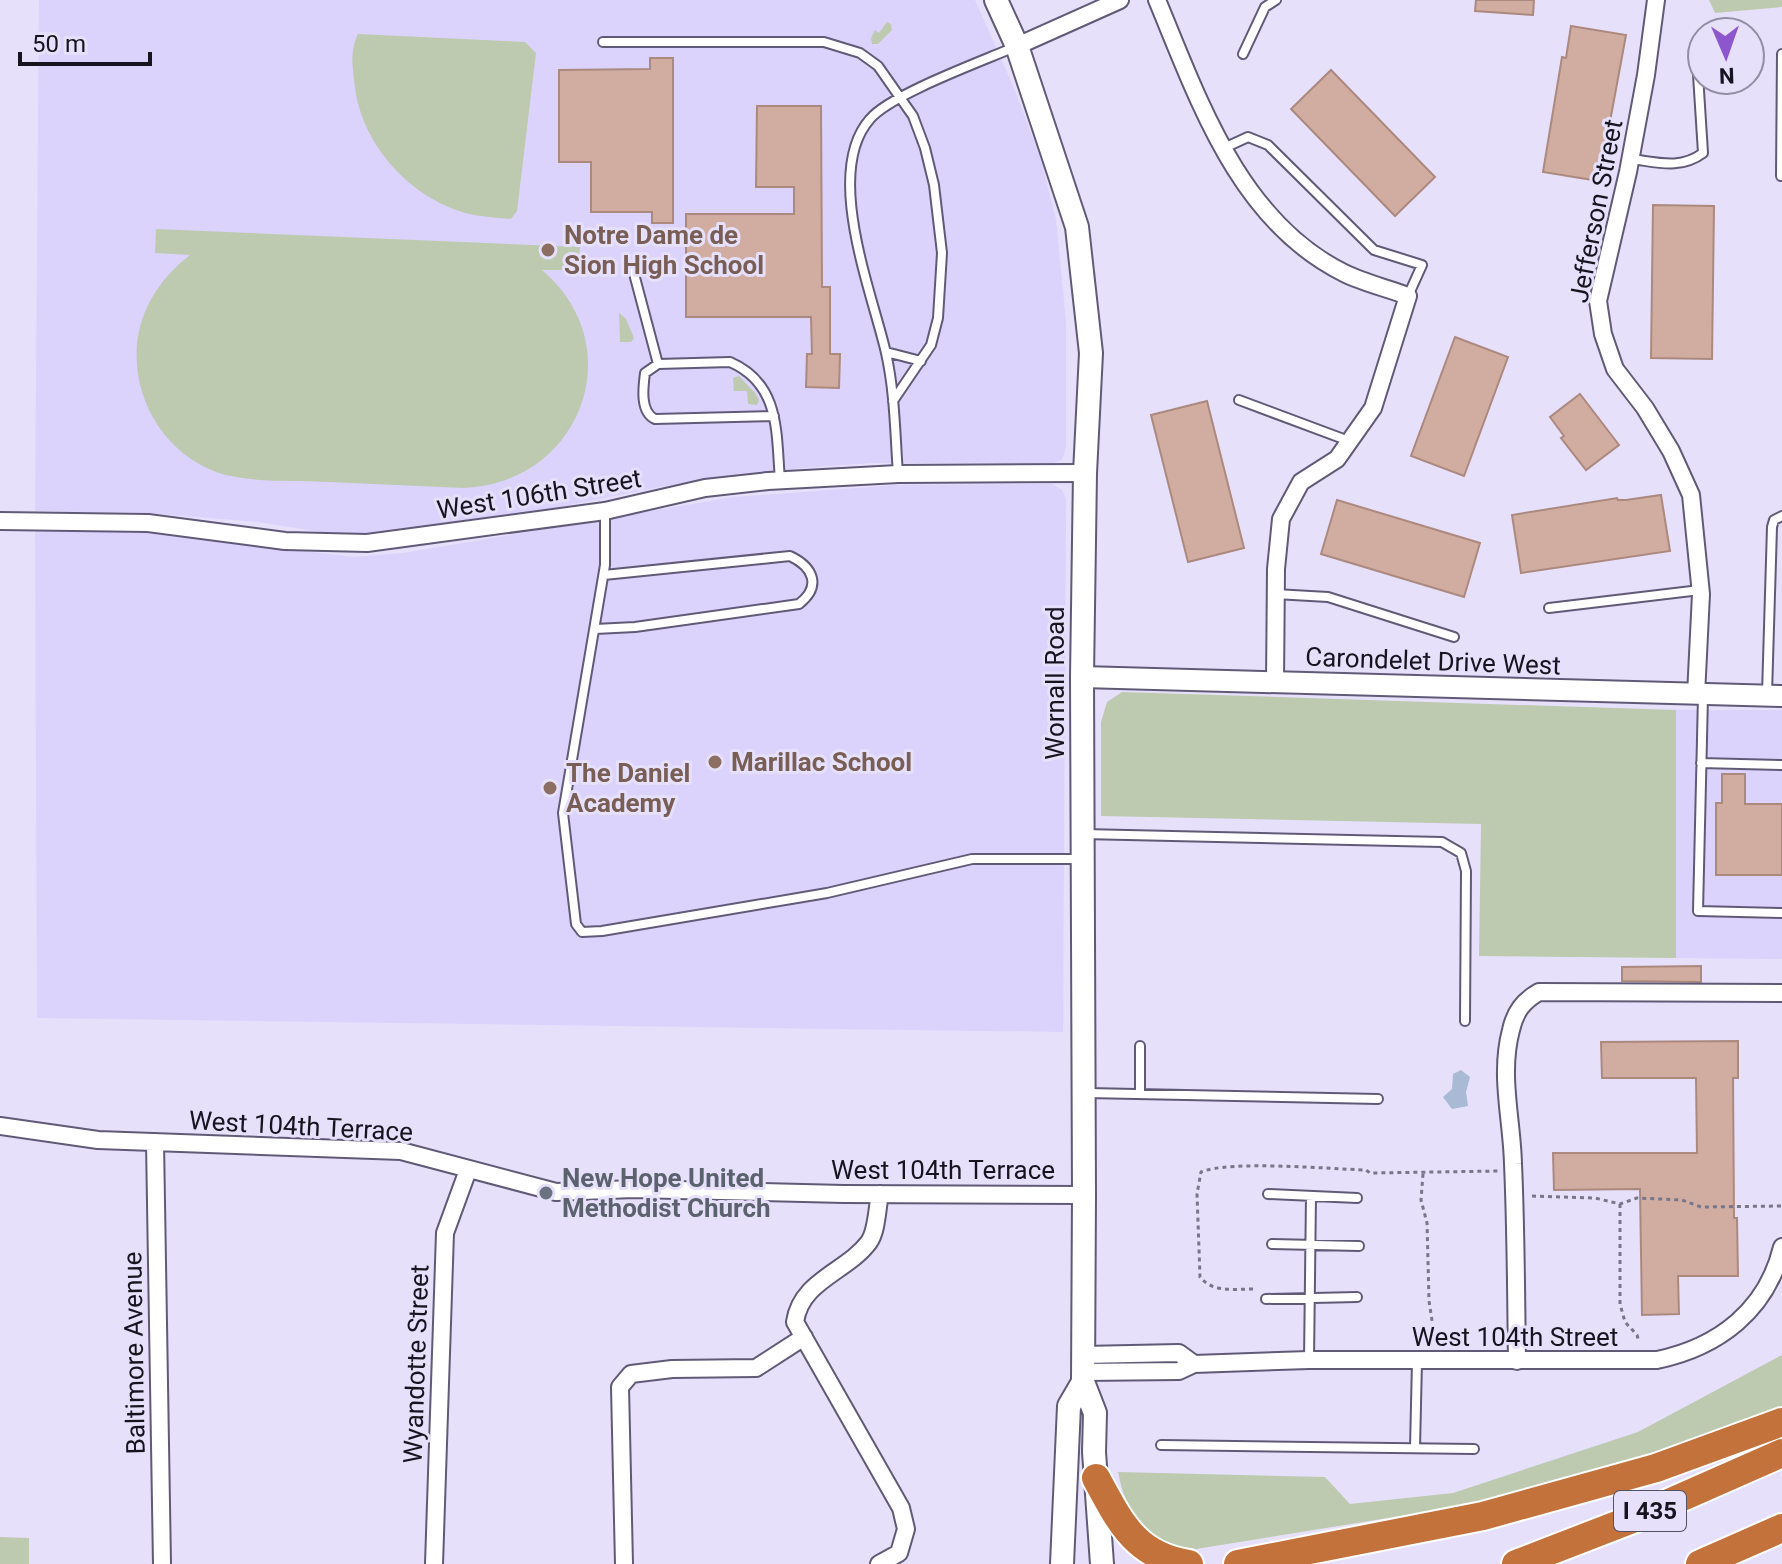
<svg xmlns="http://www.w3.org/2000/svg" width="1782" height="1564" font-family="Roboto,sans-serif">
<rect width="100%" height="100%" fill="#e6e0fb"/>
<path fill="#dbd3fb" d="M39,0H975L1014,88L1040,157L1056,219L1066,322V448L1062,460L1053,463H873L803,468L675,484L529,513L373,534L327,533L258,522L146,513L35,511Z
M1052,484L1062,490L1066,499L1063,1032L37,1018L35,530L148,533L354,557L403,553L734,497L898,485Z
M1676,710H1782V959L1676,958Z"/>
<path fill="#bdcaaf" d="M1709,0H1782V7L1715,13Z
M887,22L891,24L892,30L878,44H872L871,38L875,30L879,33Z
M358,34L525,42L536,53L517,211L511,219C499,218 486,217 474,215C415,203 363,148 355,88C353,69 349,52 358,34Z
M156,229L580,247L578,270H542C633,347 580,484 463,488C418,486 374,484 329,482C296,480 259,483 226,475C176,462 140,415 137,364C133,320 156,281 190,255L155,253Z
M619,313L626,319L634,338L631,342H620Z
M739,376L755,393L759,400L757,405L748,404L747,391H734L733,378Z
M1122,692L1676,710V958L1479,956L1481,824L1101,816V722L1107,702Z
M1782,1355V1420L1555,1491L1196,1549C1186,1547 1174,1547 1164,1544C1136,1534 1123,1498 1118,1472L1325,1477L1350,1504L1453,1493L1638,1432Z
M0,1537L29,1538V1564H0Z"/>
<path fill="#a9bad5" d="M1461,1070L1470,1077L1466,1092L1468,1106L1452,1109L1443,1097L1452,1089L1453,1074Z"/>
<path fill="#d1ada1" stroke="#ac897e" stroke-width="2" d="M1476,0H1534L1533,15L1475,11Z
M1571,26L1626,35L1599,181L1543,172L1562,57L1566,58Z
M650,58H673V223H652V212H591V162H559V70L650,69Z
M1331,70L1435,177L1395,216L1291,109Z
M757,106H821L822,287H830V354H840L839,388L806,387L807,354H812L811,317H686V214H794V187H756Z
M1653,205L1714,206L1712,359L1651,358Z
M1455,337L1508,357L1464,476L1411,456Z
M1580,394L1619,445L1586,470L1561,438L1564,436L1550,417Z
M1207,401L1244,548L1188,562L1151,415Z
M1661,495L1670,551L1521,573L1512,515L1617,498L1618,500H1626Z
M1337,500L1480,543L1464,597L1321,554Z
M1722,774H1745V804H1782V875H1716V803H1722Z
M1701,966V982L1622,981V967Z
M1738,1041V1078H1733L1734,1218H1737L1738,1276H1678L1679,1314L1642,1315L1640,1189L1554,1190L1553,1153H1697L1696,1078H1602L1601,1042Z"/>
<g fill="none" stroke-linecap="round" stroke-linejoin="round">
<g stroke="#615a77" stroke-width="12">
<path id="service" d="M603,42H824L860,53L878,66L913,116L925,148L934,185L942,253L938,318L931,345L893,401
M1243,54L1265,7L1276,0
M1224,148L1248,137L1268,145L1374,250L1422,265L1408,296
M1631,159C1657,162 1680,170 1703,153L1697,59
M1781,176L1782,54
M633,270L658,364
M886,352L921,361
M1239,400L1349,441
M774,416L655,419C640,412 643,388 645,373L658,364L730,362C781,384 776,434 780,480
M898,474C895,434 895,393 886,353C872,292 823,172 870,119C891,94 983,61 1017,46
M605,511V565L563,813L576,924L582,932L602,931L827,893L972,859H1082
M1275,594L1328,597L1454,637
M1549,608L1700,590
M595,629L635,627L799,604C822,586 813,567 790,556L604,575
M1767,694L1772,527L1774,520L1782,516
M1703,696L1698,911L1782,913
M1701,763L1782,765
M1083,834L1442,842L1461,853L1466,871L1465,1021
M1140,1046V1094
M1087,1093L1378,1099
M1268,1194L1357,1198
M1272,1244L1359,1246
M1266,1299L1357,1297
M1309,1360L1311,1196
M1161,1445L1474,1449
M1415,1448L1417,1361"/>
</g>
<g stroke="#615a77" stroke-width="20">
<path id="minor" d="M1157,0C1199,101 1239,221 1344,273C1364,283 1387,288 1408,296L1373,408L1337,459L1301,482L1281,519L1276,569L1275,682
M1656,0L1646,75L1628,172L1598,301L1603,334L1615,369L1645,408L1671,451L1691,495L1701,594L1696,695
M1017,46L1120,0
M0,521L148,523L285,541L367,543L605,511L705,488L768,481L898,474L1085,473
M0,1126L98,1140L401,1151L556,1192L634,1189L844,1194L1084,1195
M155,1142L162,1564
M1083,1355L1179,1353L1194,1364
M1517,1361C1516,1296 1516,1230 1513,1164C1512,1119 1499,1075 1511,1030C1515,1012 1523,1001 1539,992L1782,993
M1083,1372L1179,1371L1194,1364L1309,1360H1657C1719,1347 1767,1310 1782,1247
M434,1564L445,1233L468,1170
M624,1564L620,1387L631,1374L672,1369L756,1368L804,1337
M879,1564L899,1553L906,1529L901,1508L795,1322C801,1280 847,1272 869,1242C877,1231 877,1208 880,1194"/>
</g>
<g stroke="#615a77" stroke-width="24">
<path id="tertiary" d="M1082,677L1782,696"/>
</g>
<g stroke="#615a77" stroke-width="26">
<path id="secondary" d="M996,0L1017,46L1077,227L1091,353L1085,473L1082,677L1084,1195L1083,1382L1095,1413L1094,1452L1102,1564
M1062,1564L1069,1406L1083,1382"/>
</g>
<g stroke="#fff" stroke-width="32">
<path id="motorway" d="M1096,1478C1120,1522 1135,1556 1189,1564
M1238,1564L1483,1516L1656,1468L1782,1422
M1516,1564L1630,1520L1782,1453
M1700,1564L1782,1528"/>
</g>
<path stroke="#7a7689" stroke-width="3" stroke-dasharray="4 4" stroke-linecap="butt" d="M1423,1174L1421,1200L1427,1223L1429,1301L1435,1340H1427V1345
M1532,1196L1595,1198L1620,1204L1637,1198L1682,1200L1701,1207L1782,1206
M1620,1204V1304L1625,1322L1637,1335L1639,1342
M1253,1289C1234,1289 1213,1293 1200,1277L1197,1194L1201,1172C1229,1160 1330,1169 1366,1170L1370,1173L1498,1171"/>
<use href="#service" stroke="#fff" stroke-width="8"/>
<use href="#minor" stroke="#fff" stroke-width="16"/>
<use href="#tertiary" stroke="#fff" stroke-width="20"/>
<use href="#secondary" stroke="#fff" stroke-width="22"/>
<use href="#motorway" stroke="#c4723b" stroke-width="28"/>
</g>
<g fill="#8d6e63" stroke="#e6e0fb" stroke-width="3">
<circle cx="548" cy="250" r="8"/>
<circle cx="715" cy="762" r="8"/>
<circle cx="550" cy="788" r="8"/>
</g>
<circle fill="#6b7280" stroke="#e6e0fb" stroke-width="3" cx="546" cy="1193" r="8"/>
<g text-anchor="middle" stroke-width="6" stroke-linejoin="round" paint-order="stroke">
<rect fill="#e6e0fb" stroke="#545161" stroke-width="2" x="1614" y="1491" width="72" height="40" rx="6"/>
<g font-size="24" font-weight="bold" fill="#16141f">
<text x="1650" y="1519">I 435</text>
</g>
<g font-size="26" fill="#16141f" stroke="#e6e0fb">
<text transform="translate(1596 211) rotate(-79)" y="9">Jefferson Street</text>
<text transform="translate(539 494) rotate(-9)" y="9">West 106th Street</text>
<text transform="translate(1433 661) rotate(2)" y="9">Carondelet Drive West</text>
<text transform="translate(1055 683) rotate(-90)" y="9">Wornall Road</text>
<text transform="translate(301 1126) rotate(3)" y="9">West 104th Terrace</text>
<text x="943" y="1179">West 104th Terrace</text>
<text x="1515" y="1346">West 104th Street</text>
<text transform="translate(134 1353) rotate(-91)" y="9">Baltimore Avenue</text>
<text transform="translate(416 1364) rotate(-88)" y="9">Wyandotte Street</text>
</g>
<g font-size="26" font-weight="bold" fill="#785e54" stroke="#e6e0fb" text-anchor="start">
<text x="564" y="244">Notre Dame de<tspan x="564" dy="30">Sion High School</tspan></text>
<text x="731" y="771">Marillac School</text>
<text x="566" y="782">The Daniel<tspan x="566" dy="30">Academy</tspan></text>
</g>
<g font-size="26" font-weight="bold" fill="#5b616d" stroke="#e6e0fb" text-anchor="start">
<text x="562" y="1187">New Hope United<tspan x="562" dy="30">Methodist Church</tspan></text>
</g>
</g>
<g transform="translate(1726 56) rotate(178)"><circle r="38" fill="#e6e0fb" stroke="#938ea3" stroke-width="2"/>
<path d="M0-6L14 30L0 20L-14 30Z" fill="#8e56cd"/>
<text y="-12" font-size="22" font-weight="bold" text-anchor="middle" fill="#16141f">N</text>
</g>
<path d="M20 52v12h130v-12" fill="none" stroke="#16141f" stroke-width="4"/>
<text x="32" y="52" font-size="24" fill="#16141f" stroke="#e6e0fb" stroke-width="6" paint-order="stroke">50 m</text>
</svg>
